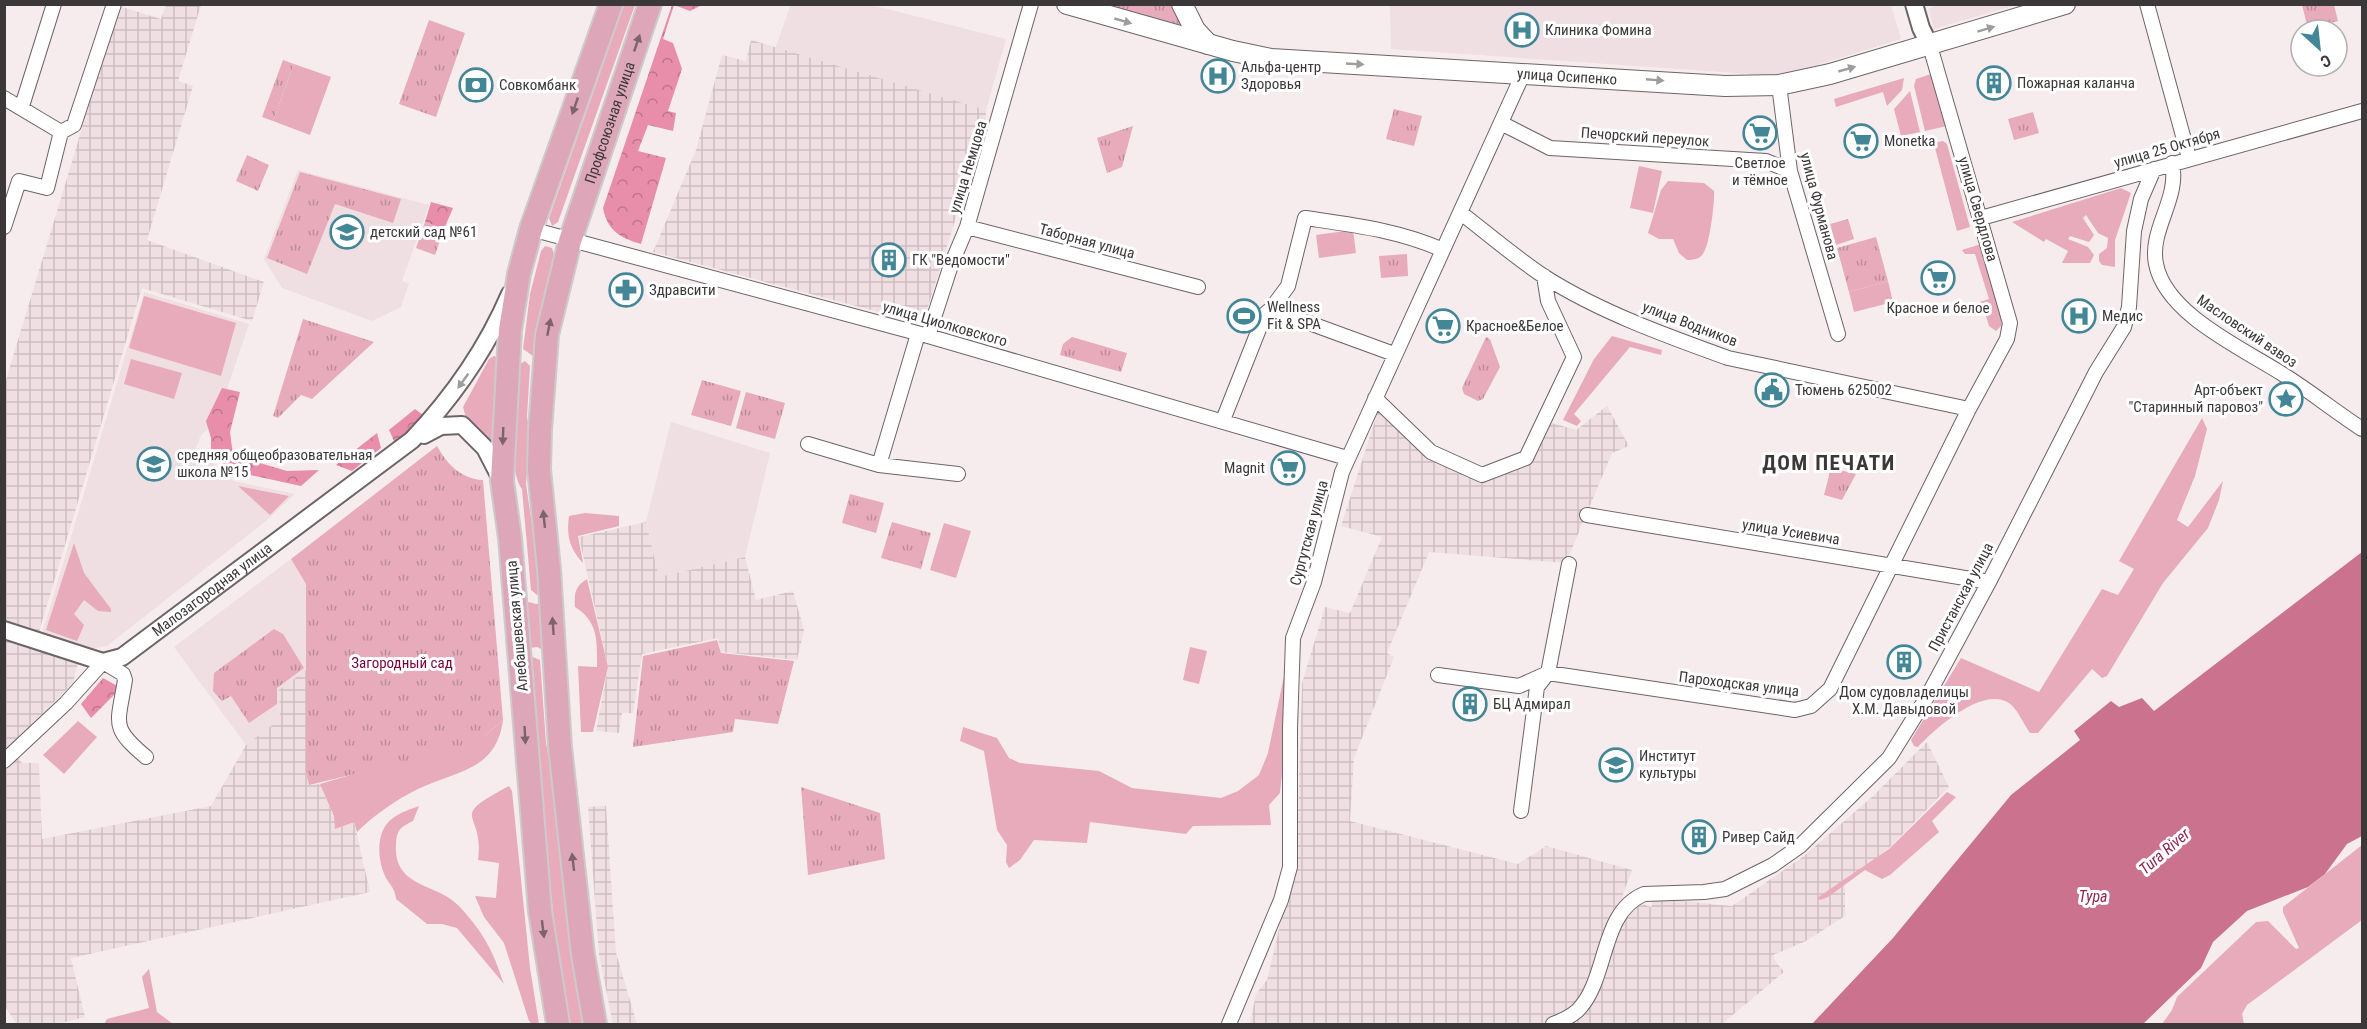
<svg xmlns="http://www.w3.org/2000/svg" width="2367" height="1029" font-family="'Roboto Condensed',sans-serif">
<defs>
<pattern id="industrial-grid" width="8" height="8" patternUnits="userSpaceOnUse" patternTransform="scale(1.5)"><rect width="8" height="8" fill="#efdee2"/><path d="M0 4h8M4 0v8" fill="none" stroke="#cebfc3"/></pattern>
<pattern id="forest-crowns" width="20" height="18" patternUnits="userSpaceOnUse" patternTransform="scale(1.5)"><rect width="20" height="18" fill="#e88eaa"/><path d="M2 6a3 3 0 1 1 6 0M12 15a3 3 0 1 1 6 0" fill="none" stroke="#bd758b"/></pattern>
<pattern id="park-tufts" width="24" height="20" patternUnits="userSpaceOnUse" patternTransform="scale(1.5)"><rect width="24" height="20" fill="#e7abbc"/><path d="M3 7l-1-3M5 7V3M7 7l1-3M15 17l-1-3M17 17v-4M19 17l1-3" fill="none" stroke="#bc8c9a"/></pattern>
</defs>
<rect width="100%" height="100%" fill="#f6ecee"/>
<path fill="#efdee2" d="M791,4L871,5L1006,39L986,110L775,49Z
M1390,5H1891L1901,39L1781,76L1391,49Z
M1936,5V4L2016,5L1934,29L1929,9Z
M298,170L429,205L402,281L409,284L401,307L372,321L282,288L264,259Z
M144,292L249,324L216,422L201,435L196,448L234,481L295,494L267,520L107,646L90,649L42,634Z
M671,422L770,453L745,557L659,577L646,522Z
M291,559L306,584V670L279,690L280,719L246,745L174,647Z"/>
<path fill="url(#industrial-grid)" d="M166,5H201L178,81L193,86L147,240L264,282L252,321L142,288L39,632L5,621V383L119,6L161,19Z
M751,40L986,110L985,125L927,310L920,323L653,252L696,150L722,55L746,61Z
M1380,405L1431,452L1482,475L1526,458L1545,421L1576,430L1607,406L1629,446L1612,453L1566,563L1429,552L1387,653L1394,657L1354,758L1350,821L1518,864L1546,846L1632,870L1622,897L1651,907L1654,898L1732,906L1804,856L1873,796L1927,742L1949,787L1889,848L1845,884V916L1806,941L1773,955L1776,962L1784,972L1722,1024H1250L1256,994L1267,980L1297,853L1302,683L1325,607L1350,613L1382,537L1341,526Z
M646,522L659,577L745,557L756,600L793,591L804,630L797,660L721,652L718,638L642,654L633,713H622L619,733L596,731L608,667L579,537Z
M5,637L79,659L73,683L9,748L22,763H39L42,839L211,806L246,745L280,719L279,690L306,670V773L309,785L320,784L334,816L354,822L370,892L71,958L85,1017L58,1024H17L5,1007Z
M606,806L616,953L637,1024H613L599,955L588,807Z"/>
<path fill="#e7abbc" d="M624,5H635L558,222L552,226L549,218Z
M294,64L331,77L310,135L273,121Z
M1931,74L1947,126L1925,131L1914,86L1916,79Z
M1904,78L1902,90L1887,106L1883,92L1836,107L1834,99Z
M1910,91L1920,132L1901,136L1894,109Z
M1943,141L1947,144L1970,227L1957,231L1935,148L1937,142Z
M1639,166L1662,171L1653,213L1630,208Z
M1668,181L1704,183L1714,191C1715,200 1710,243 1704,252C1701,259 1693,260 1687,260L1679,253L1673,239H1659L1648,233L1661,190Z
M2121,188L2131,193L2115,240V267L2102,265L2099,261V254L2107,248L2108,238L2098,233L2086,215L2083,218L2094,235L2089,242L2070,236L2068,239L2088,247L2094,255L2090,263H2062L2068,251L2046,239L2044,242L2012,222Z
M1353,230L1356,253L1319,258L1316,235Z
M1981,244L1997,297L2002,325L1996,331L1989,326L1985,313L1977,315L1973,304L1989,299L1975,254H1965L1962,250Z
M545,246L552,248L554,254L543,302L536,358L523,349L530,294L541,251Z
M1888,281L1893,302L1854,312L1849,292Z
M144,296L236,323L221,376L129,348Z
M1612,336L1662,350L1661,355L1630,347L1574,414L1581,421L1577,426L1563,420L1594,359Z
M494,356L499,358L493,443L466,418L463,407L489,359Z
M131,359L182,373L174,399L124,384Z
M525,361L530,366L527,417L530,436L526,484L541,587L537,595L531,590L522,489C505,466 518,393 520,364Z
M2202,418L2207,429L2195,476L2177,520L2188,527L2223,481L2219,500L2208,528L2163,583L2107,676L2102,678L2092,669L2038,733H2030C2024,725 2017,708 2009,703C1982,686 1935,729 1918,747L1914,746L1911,740L1961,658L2039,692L2102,589L2118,595L2134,569L2119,561Z
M238,486L289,496L270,515Z
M585,513L619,516V526L578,536L583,563C570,549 566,536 569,516Z
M944,523L971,531L956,578L930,570Z
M74,543L84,573L111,609V612L98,611L84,600L74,614L84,625L77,641L46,630Z
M587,579L608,667L593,732H581L578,666L597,667C597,642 599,622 575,607C574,594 575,586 587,579Z
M525,601L536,604L541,603L545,651L537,647L530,648Z
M1190,647L1207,651L1199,684L1183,680Z
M533,657L540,660L546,743L554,780L565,898L582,1024H571C547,905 541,783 530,661Z
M1284,676L1286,735L1280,793L1269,805L1271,825L1193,826L1186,834L1090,822L1087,843L1034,840L1020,860L1009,868L1006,862L1007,845L997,830L984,751L960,741L963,727L997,738L1009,758L1020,763L1099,771L1132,788L1221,798L1238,791L1259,775L1268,753Z
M503,720C496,771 458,770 418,789C396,800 375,814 357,832L354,822L335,829L334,816L320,784L486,735Z
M78,721L97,737L64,774L43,755Z
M509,786L512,791L530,968L539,1024H532L529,1021L504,943L484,917L475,896L496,898L499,863L478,860C485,809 445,820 509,786Z
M1947,792L1956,797L1932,821L1939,832L1890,875L1882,879L1865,870L1828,897L1820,900L1817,898L1889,849Z
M419,806L413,821C400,827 397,830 396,844C393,888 437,883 458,905C484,933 492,949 504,984L457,928L442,924H427L396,899C395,889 391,886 386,878C377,861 375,830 393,818C401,812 411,809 419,806Z
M2362,845V920L2247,1005L2242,1014L2244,1024H2162L2172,1010L2177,997L2256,922L2268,921L2296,949L2299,948L2283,912V907Z
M149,969L157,1012L173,1024H104L107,1019L149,1008L142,977Z"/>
<path fill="url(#forest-crowns)" d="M672,5H702L690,11L674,5L663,39L673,43L682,69L668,111L676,113L673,131L648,125L638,151L666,158L641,244C620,238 607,230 603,208Z
M431,202L453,208L444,229L425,222Z
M222,388L240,392L230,432L233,455L287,471L319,470L301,486L241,473L211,458V438L206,421Z
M415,409L427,418L395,443L389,430Z
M377,433L381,448L352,471L336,465Z
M103,678L121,688L91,718L81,704Z"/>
<path fill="url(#park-tufts)" d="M1105,5H1178L1189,27Z
M2302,5H2334L2338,21L2308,29Z
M429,20L465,33L436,117L399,104Z
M283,60L294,64L273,121L262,117Z
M1394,109L1422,116L1414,146L1386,139Z
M2033,112L2039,133L2014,140L2008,119Z
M1133,126L1122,167L1107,173L1097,138Z
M247,155L269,165L258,191L236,181Z
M300,172L401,199L393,223L335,204L307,274L267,258Z
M1848,219L1854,239L1836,245L1830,224Z
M425,222L444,229L435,255L416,248Z
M1876,237L1888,281L1849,292L1837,248Z
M1407,254L1408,276L1381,278L1379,256Z
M303,319L374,342L312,399L301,395L278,418L273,416Z
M1072,337L1127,353L1121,372L1060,355L1063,344Z
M1486,337L1490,339L1500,367L1483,399L1478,401L1464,394L1462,388Z
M702,380L741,391L731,426L691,415Z
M746,392L785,403L775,439L736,428Z
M437,446C447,464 461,479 483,480L503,720L486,735L458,749L309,785L306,773V584L291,559Z
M1831,468L1856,474L1842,500L1824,495Z
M850,494L884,503L876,533L842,523Z
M892,522L931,533L921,569L881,558Z
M274,629L283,634L304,668L277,688V704L249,723L231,696L222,701L213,691L214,673Z
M717,640L721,653L794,661L778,724L735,719L733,732L633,747L643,656Z
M801,787L880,813L885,859L808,875Z"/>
<path fill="#ca728e" d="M2362,552V836L2347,844L2325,874L2308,887L2247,911L2213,942L2201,968L2143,1024H1812L1893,938L2011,795L2080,740L2074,731L2111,701L2119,707L2142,698L2154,711Z"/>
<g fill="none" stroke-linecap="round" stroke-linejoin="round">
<g stroke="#6c6466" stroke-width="16">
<path id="minor" d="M2147,4L2189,158
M1779,85L1790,171L1838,334
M4,98L61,132
M22,106L54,4
M1501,123L1550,148L1766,161L1790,171
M2172,163C2180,199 2149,229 2156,264C2166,315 2244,349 2284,375C2311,392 2336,412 2362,429
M1461,213C1488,234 1516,258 1545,277C1600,312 1667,336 1728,358L1969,409
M1981,218L2362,111
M4,227L19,181L47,188L61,132L74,125L114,4
M967,227L1198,287
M531,229L928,336L1347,458
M1271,309L1288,286L1305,218C1353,225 1398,230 1443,250
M928,336L951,265L967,227L1031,4
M1375,398L1431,452L1482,475L1526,458L1574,357L1548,301L1544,276
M1223,420L1265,314L1271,309L1394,354
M808,444L879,465L958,474
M879,465L918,334
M1587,515L1989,582
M1438,675L1519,686L1548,673L1795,710L1811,706L1830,689L1969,409L2007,339L2010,323L1930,46
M4,761L66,703L103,662L123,674L125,680C118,724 110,727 146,757
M1521,811L1537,687L1548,673L1569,564
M1229,1024L1281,900L1290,867V728L1293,638L1314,582L1342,472L1523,74
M1553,1024C1561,1021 1570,1017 1577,1011C1609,980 1599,913 1644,894L1704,892L1725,889L1773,865L1800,846L1889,758L1927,697L1989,582L2096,372L2124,327L2129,307L2134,231L2141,199L2154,169"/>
</g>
<g stroke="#6c6466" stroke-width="20">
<g id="tertiary">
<path d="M1914,4L1921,28L1930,46"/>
<path d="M424,435L441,426L462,425L485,448L501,479"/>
<path id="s1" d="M4,630L103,662L122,657L412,440C454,396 486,350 510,294"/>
</g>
</g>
<g stroke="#6c6466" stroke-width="22">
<g id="secondary">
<path id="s2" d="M1067,4L1233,51L1271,59L1725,86L1779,85L1830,74L2065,4"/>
<path d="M1182,4L1195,30L1208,44"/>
</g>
</g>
<g stroke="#cccbcc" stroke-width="26">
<g id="primary">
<path d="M558,1024L540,911L510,538L502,481L510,330L519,274L531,229L611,4"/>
<path id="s3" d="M595,1024L583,955L560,747L549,569L539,469L540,430L547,335L570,241L650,4"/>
</g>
</g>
<use href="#minor" stroke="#fff" stroke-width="14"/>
<use href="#tertiary" stroke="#fff" stroke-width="16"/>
<use href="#secondary" stroke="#fff" stroke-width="20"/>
<use href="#primary" stroke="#dea7b9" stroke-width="22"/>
</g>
<defs><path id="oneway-solid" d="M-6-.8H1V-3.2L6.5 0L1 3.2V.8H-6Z" transform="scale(1.5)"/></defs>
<g fill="#9e9c9c">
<use href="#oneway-solid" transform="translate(1123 21) rotate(16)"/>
<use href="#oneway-solid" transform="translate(1986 29) rotate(-17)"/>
<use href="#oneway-solid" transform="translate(1355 64) rotate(3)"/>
<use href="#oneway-solid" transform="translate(1847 69) rotate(-16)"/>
<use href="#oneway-solid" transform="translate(1655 80) rotate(5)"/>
<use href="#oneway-solid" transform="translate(463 381) rotate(126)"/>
</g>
<g fill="#7d646c">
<use href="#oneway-solid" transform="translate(637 43) rotate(-71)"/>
<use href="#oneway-solid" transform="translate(575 106) rotate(109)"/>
<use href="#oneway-solid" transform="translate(549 327) rotate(-79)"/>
<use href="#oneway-solid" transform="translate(503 436) rotate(92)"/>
<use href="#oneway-solid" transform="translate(544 519) rotate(-96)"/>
<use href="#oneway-solid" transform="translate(553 626) rotate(-94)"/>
<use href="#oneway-solid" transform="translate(525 735) rotate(87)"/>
<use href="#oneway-solid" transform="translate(573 862) rotate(-97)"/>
<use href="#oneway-solid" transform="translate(543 929) rotate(83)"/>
</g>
<defs>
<g id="hospital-ring" transform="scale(1.725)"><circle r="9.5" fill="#fff" stroke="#438696" stroke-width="1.5"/><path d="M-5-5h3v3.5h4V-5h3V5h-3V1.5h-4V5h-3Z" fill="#438696"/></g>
<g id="building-ring" transform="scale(1.725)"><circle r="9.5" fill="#fff" stroke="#438696" stroke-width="1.5"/><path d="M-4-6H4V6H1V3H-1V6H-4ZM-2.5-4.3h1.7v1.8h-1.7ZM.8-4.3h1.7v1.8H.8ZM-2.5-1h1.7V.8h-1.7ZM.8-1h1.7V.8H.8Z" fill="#438696"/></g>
<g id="bank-ring" transform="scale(1.725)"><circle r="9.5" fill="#fff" stroke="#438696" stroke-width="1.5"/><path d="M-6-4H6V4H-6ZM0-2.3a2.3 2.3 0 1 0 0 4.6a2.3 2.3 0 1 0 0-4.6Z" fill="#438696"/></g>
<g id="supermarket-ring" transform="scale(1.725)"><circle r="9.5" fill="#fff" stroke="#438696" stroke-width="1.5"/><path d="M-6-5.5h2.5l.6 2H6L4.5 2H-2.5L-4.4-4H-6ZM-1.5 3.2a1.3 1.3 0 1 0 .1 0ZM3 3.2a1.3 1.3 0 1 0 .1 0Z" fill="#438696"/></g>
<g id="school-ring" transform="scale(1.725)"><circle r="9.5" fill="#fff" stroke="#438696" stroke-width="1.5"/><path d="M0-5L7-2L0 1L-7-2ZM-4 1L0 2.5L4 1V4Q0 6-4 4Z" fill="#438696"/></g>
<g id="pharmacy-ring" transform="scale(1.725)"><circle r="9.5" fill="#fff" stroke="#438696" stroke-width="1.5"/><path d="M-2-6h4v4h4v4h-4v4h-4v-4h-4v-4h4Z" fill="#438696"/></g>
<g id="stadium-ring" transform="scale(1.725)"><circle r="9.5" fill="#fff" stroke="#438696" stroke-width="1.5"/><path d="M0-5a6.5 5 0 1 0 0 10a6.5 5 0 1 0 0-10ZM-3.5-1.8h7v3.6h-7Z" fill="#438696"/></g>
<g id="civic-ring" transform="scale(1.725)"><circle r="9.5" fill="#fff" stroke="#438696" stroke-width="1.5"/><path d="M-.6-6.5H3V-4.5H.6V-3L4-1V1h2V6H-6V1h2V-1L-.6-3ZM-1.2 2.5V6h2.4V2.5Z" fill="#438696"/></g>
<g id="sight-ring" transform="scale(1.725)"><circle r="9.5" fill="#fff" stroke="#438696" stroke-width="1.5"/><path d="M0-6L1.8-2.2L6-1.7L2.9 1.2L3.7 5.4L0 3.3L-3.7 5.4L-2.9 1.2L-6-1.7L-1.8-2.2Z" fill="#438696"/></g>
<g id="university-ring" transform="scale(1.725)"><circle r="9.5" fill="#fff" stroke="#438696" stroke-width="1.5"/><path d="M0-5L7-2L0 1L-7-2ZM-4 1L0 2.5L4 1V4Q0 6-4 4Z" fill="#438696"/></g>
</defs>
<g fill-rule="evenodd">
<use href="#hospital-ring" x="1522" y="30"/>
<use href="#hospital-ring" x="1218" y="76"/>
<use href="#building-ring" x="1994" y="83"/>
<use href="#bank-ring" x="476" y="85"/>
<use href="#supermarket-ring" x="1760" y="133"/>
<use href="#supermarket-ring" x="1861" y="141"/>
<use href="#school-ring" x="347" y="232"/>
<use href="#building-ring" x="889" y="260"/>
<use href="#supermarket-ring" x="1938" y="278"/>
<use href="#pharmacy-ring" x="626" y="290"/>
<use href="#stadium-ring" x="1244" y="316"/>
<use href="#hospital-ring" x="2079" y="316"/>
<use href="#supermarket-ring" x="1443" y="326"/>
<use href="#civic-ring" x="1772" y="390"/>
<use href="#sight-ring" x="2286" y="399"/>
<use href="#school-ring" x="154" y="464"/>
<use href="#supermarket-ring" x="1288" y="468"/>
<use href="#building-ring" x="1904" y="662"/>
<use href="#building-ring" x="1470" y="704"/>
<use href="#university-ring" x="1616" y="765"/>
<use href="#building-ring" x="1699" y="837"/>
</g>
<g text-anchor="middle" stroke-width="6" stroke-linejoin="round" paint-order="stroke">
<g font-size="15" fill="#3c3839" stroke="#fff" text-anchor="start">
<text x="1545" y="35">Клиника Фомина</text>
<text x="1241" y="72">Альфа-центр<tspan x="1241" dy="17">Здоровья</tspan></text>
<text x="2017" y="88">Пожарная каланча</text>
<text x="499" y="90">Совкомбанк</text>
<text x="1884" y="146">Monetka</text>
<text x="1760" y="168" text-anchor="middle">Светлое<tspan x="1760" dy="17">и тёмное</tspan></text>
<text x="370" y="237">детский сад №61</text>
<text x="912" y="265">ГК "Ведомости"</text>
<text x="649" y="295">Здравсити</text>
<text x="1267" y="312">Wellness<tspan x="1267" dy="17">Fit &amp; SPA</tspan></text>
<text x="1938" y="313" text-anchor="middle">Красное и белое</text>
<text x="2102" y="321">Медис</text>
<text x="1466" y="331">Красное&amp;Белое</text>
<text x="1795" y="395">Тюмень 625002</text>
<text x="2263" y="395" text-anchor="end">Арт-объект<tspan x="2263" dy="17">"Старинный паровоз"</tspan></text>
<text x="177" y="460">средняя общеобразовательная<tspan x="177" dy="17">школа №15</tspan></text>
<text x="1265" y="473" text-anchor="end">Magnit</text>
<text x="1904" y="697" text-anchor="middle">Дом судовладелицы<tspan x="1904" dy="17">Х.М. Давыдовой</tspan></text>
<text x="1493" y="709">БЦ Адмирал</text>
<text x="1639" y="761">Институт<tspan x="1639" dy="17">культуры</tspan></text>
<text x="1722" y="842">Ривер Сайд</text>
</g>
<g font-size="15" fill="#3c3839" stroke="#fff">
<text dy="5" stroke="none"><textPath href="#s2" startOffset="508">улица Осипенко</textPath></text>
<text dy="5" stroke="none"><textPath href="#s3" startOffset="914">Профсоюзная улица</textPath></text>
<text transform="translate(1645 137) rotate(4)" y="5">Печорский переулок</text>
<text transform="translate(2167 148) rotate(-16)" y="5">улица 25 Октября</text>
<text transform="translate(968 167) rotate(-73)" y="5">улица Немцова</text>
<text transform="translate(1819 206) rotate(75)" y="5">улица Фурманова</text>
<text transform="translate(1978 209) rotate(74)" y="5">улица Свердлова</text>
<text transform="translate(1087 241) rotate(15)" y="5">Таборная улица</text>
<text transform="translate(945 324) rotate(16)" y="5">улица Циолковского</text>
<text transform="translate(1690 324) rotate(21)" y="5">улица Водников</text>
<text transform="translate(2247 331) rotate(34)" y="5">Масловский взвоз</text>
<text transform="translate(1791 532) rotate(9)" y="5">улица Усиевича</text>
<text transform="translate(1309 533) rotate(-75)" y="5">Сургутская улица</text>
<text dy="5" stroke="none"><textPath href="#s1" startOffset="236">Малозагородная улица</textPath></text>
<text transform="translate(1961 597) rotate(-62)" y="5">Пристанская улица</text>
<text transform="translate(517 626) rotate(-95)" y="5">Алебашевская улица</text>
<text transform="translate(1739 684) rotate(7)" y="5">Пароходская улица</text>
</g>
<g font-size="15" fill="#74043b" stroke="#fff">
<text x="402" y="668">Загородный сад</text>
</g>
<g font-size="16" font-style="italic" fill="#8f2651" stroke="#fff">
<text transform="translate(2164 851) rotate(-41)" y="6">Tura River</text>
<text x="2093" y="902">Тура</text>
</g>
<g font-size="21" font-weight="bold" letter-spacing="1.5" fill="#3c3839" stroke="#fff">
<text x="1829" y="470">ДОМ ПЕЧАТИ</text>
</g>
</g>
<rect width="2367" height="1029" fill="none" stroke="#3c3839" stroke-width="12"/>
<g transform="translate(2319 48) rotate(153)"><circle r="28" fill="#ffffff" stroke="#b1afb0" stroke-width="1.5"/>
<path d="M0-4.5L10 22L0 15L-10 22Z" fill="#438696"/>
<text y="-9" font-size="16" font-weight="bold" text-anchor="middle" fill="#3c3839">С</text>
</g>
</svg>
